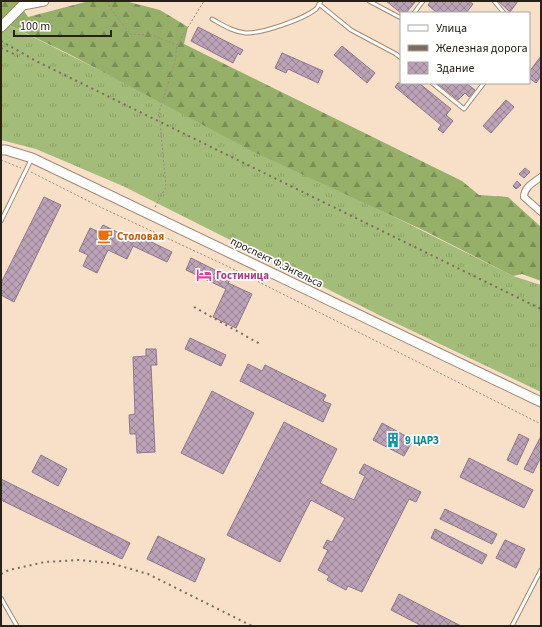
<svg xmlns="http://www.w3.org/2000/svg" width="542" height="627" font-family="'Source Sans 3',sans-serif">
<defs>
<pattern id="grass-tufts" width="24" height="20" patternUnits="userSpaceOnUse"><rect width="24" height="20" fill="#a3bc79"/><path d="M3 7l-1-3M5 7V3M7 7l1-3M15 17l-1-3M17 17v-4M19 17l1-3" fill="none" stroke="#8ca168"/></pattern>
<pattern id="forest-firs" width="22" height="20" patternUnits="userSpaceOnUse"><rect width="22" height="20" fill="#96b06a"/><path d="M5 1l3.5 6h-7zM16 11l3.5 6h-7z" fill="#7a8f56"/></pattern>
<pattern id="building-cross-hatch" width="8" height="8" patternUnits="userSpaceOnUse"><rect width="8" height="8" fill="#bca2b7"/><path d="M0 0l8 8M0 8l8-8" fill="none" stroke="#998494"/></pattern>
</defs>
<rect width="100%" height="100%" fill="#f8dfc8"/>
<path fill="url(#grass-tufts)" d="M1,21L513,276L541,285V392L383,317L125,187L36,149L1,140Z"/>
<path fill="url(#forest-firs)" d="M1,1H20L19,4L28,17L89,1H125L160,10L188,27L184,44L462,181L479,195L508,197L541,227V281L522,274L513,276L425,231L252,151L69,54L1,21Z"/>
<path fill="url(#building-cross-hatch)" stroke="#8e768a" d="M386,1H416L406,13H401Z
M431,1H469L473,4L466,13H437L428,5Z
M498,1H518L510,12Z
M198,27L243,50L240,55L238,53L233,63L191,41Z
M342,46L375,73L367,83L334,55Z
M282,53L323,71L318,83L288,69L286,73L275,68Z
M541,56V76L536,83L529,78V72Z
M398,83H419L451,109L446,115L453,121L443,133L438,129L441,125L395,87Z
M437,83H466L475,90L469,97L465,93L458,100Z
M506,100L514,107L491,133L483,126Z
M525,168L530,172L524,178L519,174Z
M517,181L521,185L516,189L513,186Z
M44,197L61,205L14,302L1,295V283Z
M103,225L133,240L135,234L172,252L167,262L133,246L127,259L108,250L97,273L83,266L88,255L79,251L90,228L99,232Z
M191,258L231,278L228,283L252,294L236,328L213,317L226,289L186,270Z
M190,338L226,355L221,366L185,349Z
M146,349H156L157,365H151L155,452L137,453L136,434H130L129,415L135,414L133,357L146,356Z
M248,364L262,371L265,365L326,395L323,401L331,404L323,422L240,381Z
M212,391L254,413L223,474L181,453Z
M284,422L337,449L320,483L354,500L365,476L359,473L364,464L421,492L416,502L409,499L362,592L348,586L346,590L327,580L329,576L318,570L328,550L323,548L327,540L332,542L345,518L311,500L280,562L227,535Z
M382,423L413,440L404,456L373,440Z
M519,434L529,439L517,465L507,460Z
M541,436V457L533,473L524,469Z
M41,455L67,469L58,486L32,472Z
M469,458L533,490L524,508L460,477Z
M1,479L130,543L122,559L1,500Z
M445,509L497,534L492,544L440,519Z
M435,529L487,555L482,564L431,538Z
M158,536L205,559L195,582L147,559Z
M505,540L525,549L516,568L496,558Z
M399,594L461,626H422L391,610Z"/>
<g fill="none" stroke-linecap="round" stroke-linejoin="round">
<g stroke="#a08973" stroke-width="5">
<path id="lane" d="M369,1L401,18
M494,1L504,13
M319,4L351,30L396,54L401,58
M414,13L423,1
M212,19C223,25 233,32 246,33C261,34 304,19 316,9C318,7 319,4 321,1
M432,83L464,109L484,83
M1,221L31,160
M1,598L17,626
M512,626L541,570"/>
</g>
<g stroke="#a08973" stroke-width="8">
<path id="street" d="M541,177C534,182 524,187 524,197L541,212"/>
</g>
<g stroke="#a08973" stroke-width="11">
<path id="secondary" d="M1,27L23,5L44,1
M1,150H6L32,158L541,402"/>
</g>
<path stroke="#9f8d7c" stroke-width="1" stroke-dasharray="2 2" stroke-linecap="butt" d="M108,1L110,8L130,34L152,35L177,45
M1,160L21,168
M31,172L100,207L227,266L541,424
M155,207L166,187L159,112L175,62L177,45L204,1"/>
<use href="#lane" stroke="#fff" stroke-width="3"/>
<use href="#street" stroke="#fff" stroke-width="6"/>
<use href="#secondary" stroke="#fff" stroke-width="9"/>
<path stroke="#7b6c5e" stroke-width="2" stroke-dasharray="2 4" stroke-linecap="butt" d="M1,41L34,60L541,309
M1,48L18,56
M194,307L260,344
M1,574L9,570L45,562L79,560L110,563L148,574L252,626"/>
</g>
<defs>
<g id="cafe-bare" transform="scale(1.2)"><path d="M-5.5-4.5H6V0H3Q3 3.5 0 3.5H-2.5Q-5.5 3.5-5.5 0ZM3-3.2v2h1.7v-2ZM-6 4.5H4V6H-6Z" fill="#e8710a" stroke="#fff" stroke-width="2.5" paint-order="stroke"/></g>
<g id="hotel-bare" transform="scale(1.2)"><path d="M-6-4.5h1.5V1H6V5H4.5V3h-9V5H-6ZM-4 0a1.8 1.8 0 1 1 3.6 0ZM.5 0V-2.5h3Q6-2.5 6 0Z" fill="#d1479c" stroke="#fff" stroke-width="2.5" paint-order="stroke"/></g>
<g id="building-bare" transform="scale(1.2)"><path d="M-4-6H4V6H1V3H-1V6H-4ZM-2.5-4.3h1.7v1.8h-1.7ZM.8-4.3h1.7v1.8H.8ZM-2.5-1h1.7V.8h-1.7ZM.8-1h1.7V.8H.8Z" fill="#0f9aa8" stroke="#fff" stroke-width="2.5" paint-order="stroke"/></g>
</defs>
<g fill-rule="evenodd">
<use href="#cafe-bare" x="105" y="236"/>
<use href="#hotel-bare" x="204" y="275"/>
<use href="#building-bare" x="393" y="440"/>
</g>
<g text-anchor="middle" stroke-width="3.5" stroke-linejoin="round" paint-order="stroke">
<g font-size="11" font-weight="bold" fill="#c56008" stroke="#fff" text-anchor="start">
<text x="117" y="240">Столовая</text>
</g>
<g font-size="11" fill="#292018" stroke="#fff">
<text transform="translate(277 262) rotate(26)" y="4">проспект Ф.Энгельса</text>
</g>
<g font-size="11" font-weight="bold" fill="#b23c85" stroke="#fff" text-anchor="start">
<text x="216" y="279">Гостиница</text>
</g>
<g font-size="11" font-weight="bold" fill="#0d838f" stroke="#fff" text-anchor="start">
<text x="405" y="444">9 ЦАРЗ</text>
</g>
</g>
<rect width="542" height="627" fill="none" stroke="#292018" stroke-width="4"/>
<rect x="400" y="12" width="130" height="72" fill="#ffffff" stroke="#a9a6a3"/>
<rect x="408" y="25" width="20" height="6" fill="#ffffff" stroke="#a9a6a3"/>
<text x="436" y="32" font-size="12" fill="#292018">Улица</text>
<rect x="408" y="45" width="20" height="6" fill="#7b6c5e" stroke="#a9a6a3"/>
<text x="436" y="52" font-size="12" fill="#292018">Железная дорога</text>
<rect x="408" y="62" width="20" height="12" fill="url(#building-cross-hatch)" stroke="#a9a6a3"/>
<text x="436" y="72" font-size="12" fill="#292018">Здание</text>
<path d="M14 30v6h97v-6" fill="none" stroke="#292018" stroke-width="2"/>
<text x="20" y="30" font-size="12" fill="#292018" stroke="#ffffff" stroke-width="3" paint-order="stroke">100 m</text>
</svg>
